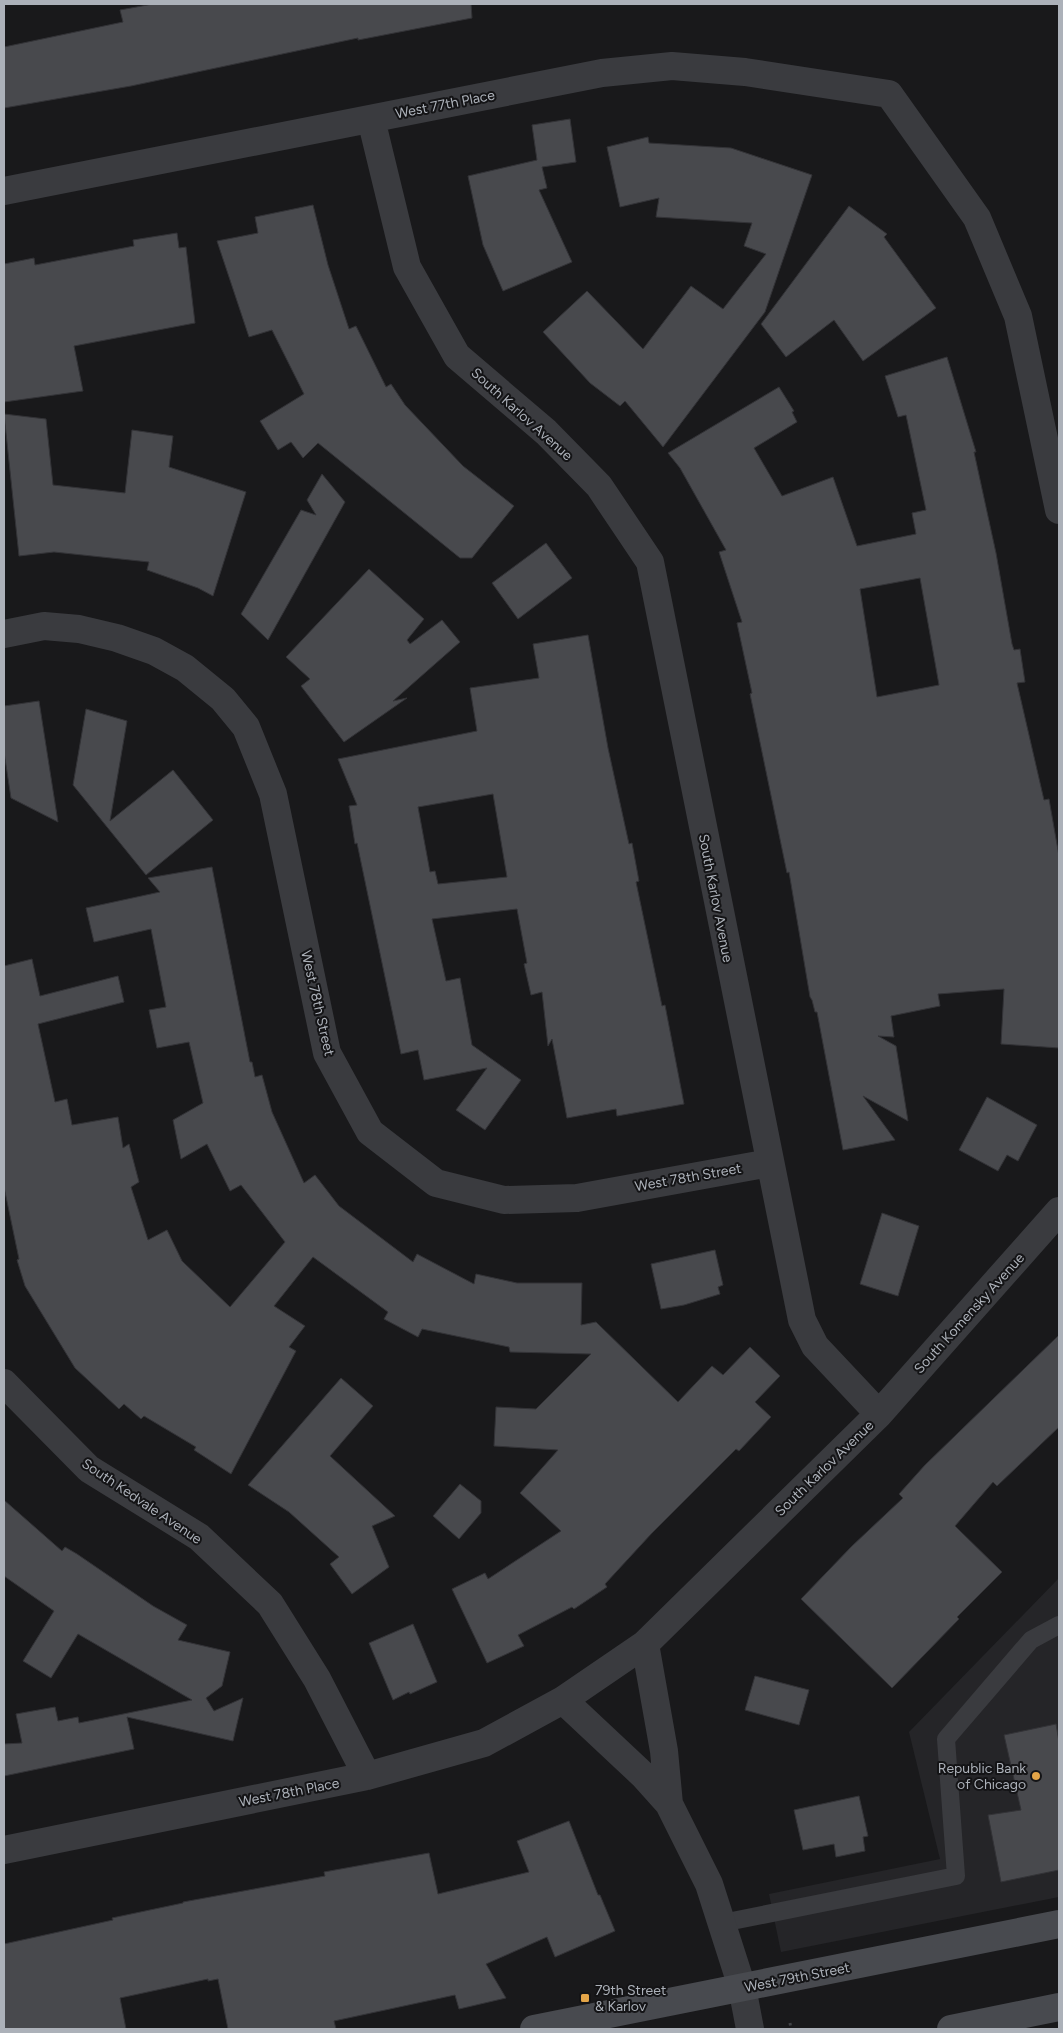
<svg xmlns="http://www.w3.org/2000/svg" width="1063" height="2033" font-family="Figtree,sans-serif">
<rect width="100%" height="100%" fill="#19191b"/>
<path fill="#252528" d="M1059,1578V1897L781,1952L769,1894L940,1859L909,1732Z"/>
<path fill="#48494d" stroke="#333337" fill-rule="evenodd" d="M153,4H471L472,18L358,40V38L131,86L4,108V47L123,22L120,10Z
M570,119L576,162L542,167L547,188L539,190L572,262L503,291L483,245L468,176L537,160L532,125Z
M648,137L649,143L731,148L812,175L765,312L663,447L625,401L620,406L590,383L543,332L587,291L643,349L691,286L723,309L766,254L744,246L752,223L656,217L659,198L620,207L607,147Z
M313,205L328,265L349,329L356,326L386,387L391,384L405,405L463,466L514,506L472,558H460L318,443L303,458L291,442L278,450L260,421L304,394L272,330L249,337L217,241L258,233L255,217Z
M849,206L887,234L884,237L936,308L863,361L834,320L786,357L761,324Z
M177,233L179,248L186,247L195,323L74,346L83,391L4,402V264L34,258L35,265L134,246L133,240Z
M947,357L976,452H974L996,553L1012,644L1014,650L1020,649L1025,682L1017,683L1044,800L1049,799L1059,856V1048L1001,1044L1004,989L938,994L940,1006L891,1016L894,1037L878,1036L896,1046L908,1121L863,1096L895,1140L843,1150L817,1012H815L812,1000L810,997L789,872L787,873L750,694L752,693L737,623L742,622L719,552L726,550L680,468L668,453L779,387L794,411L792,412L797,422L754,448L782,496L833,477L857,546L916,534L912,513L926,510L906,415L898,417L885,376ZM920,578L939,685L877,697L860,589Z
M4,414L46,419L53,485L125,493L132,430L173,436L169,467L246,492L213,596L198,588L147,570L149,562L54,552L19,556Z
M322,474L345,502L268,640L241,614L301,510L316,515L307,500Z
M546,543L572,578L518,619L492,583Z
M369,569L424,619L407,640L410,644L442,620L460,642L393,701L407,698L344,742L301,686L310,679L286,657Z
M588,635L608,748L629,844L632,843L639,881L636,882L662,1006L665,1005L684,1104L617,1116L616,1109L567,1118L552,1039L548,1046L542,992L531,995L524,964L527,963L517,909L432,919L446,981L460,978L472,1045L521,1080L485,1130L456,1110L487,1068L424,1080L418,1050L401,1054L357,843L355,844L349,806L357,805L338,759L477,731L470,688L539,678L533,644ZM493,794L507,877L438,884L435,871L430,872L418,807Z
M39,701L58,822L11,798L4,752V706Z
M86,709L127,721L110,821L173,770L213,820L146,875L73,785Z
M212,867L250,1062H252L255,1077L262,1075L272,1112L304,1183L315,1175L339,1206L413,1262L417,1254L474,1284L476,1274L517,1283H582L581,1325L596,1322L678,1402L712,1366L723,1375L750,1347L780,1376L755,1402L771,1417L739,1451L736,1449L652,1533L605,1584L607,1587L574,1609L572,1607L518,1635L524,1646L487,1663L452,1589L485,1573L488,1579L561,1531L520,1493L558,1450L494,1446L496,1407L536,1409L591,1354L510,1352L509,1347L422,1329L418,1337L384,1319L388,1312L313,1257L274,1306L305,1326L289,1347L296,1351L231,1474L194,1450L196,1447L144,1416L141,1419L124,1404L119,1409L75,1368L25,1286L17,1260L19,1259L4,1187V966L32,959L40,996L118,976L124,1002L38,1024L55,1102L67,1099L72,1125L118,1117L123,1148L129,1144L139,1182L131,1187L148,1240L167,1230L182,1261L230,1307L285,1242L241,1185L230,1191L207,1144L181,1159L173,1120L203,1103L189,1042L157,1048L149,1010L166,1007L151,929L94,942L86,908L160,892L148,878Z
M987,1097L1037,1125L1018,1161L1007,1155L998,1171L959,1150Z
M882,1213L919,1226L898,1296L860,1284Z
M715,1250L723,1285L718,1287L720,1294L684,1305L661,1309L651,1264Z
M1059,1335V1427L997,1486L993,1482L955,1526L1002,1572L957,1617L959,1619L892,1688L801,1599L852,1546L903,1498L899,1494L925,1465Z
M341,1378L373,1406L330,1456L395,1516L372,1526L389,1567L352,1594L330,1564L339,1557L289,1512L248,1485Z
M460,1484L481,1501V1513L459,1539L433,1516Z
M4,1500L62,1551L65,1547L77,1554L153,1606L187,1625L178,1640L230,1652L222,1686L206,1698L214,1711L243,1698L233,1741L127,1717L134,1749L4,1776V1744L22,1743L16,1714L55,1707L58,1721L78,1717L79,1723L192,1700L78,1634L51,1678L23,1661L54,1611L4,1576Z
M413,1624L437,1682L410,1694L409,1692L393,1700L369,1643Z
M755,1676L809,1690L799,1725L745,1710Z
M1056,1724L1059,1742V1870L1001,1882L988,1815L1021,1810L1004,1735Z
M859,1796L868,1836L863,1837L865,1851L836,1857L834,1844L803,1850L794,1810Z
M569,1821L598,1895H600L615,1931L555,1957L547,1937L486,1964L506,1998L459,2009L455,1995L334,2021L336,2029H228L218,1979L208,1981V1979L120,1998L126,2029H4V1944L113,1920L112,1918L183,1903V1902L325,1876L324,1872L429,1853L438,1894L529,1872L517,1841Z"/>
<g fill="none" stroke-linecap="round" stroke-linejoin="round">
<path stroke="#404246" stroke-width="3" stroke-dasharray="2.5 4" stroke-linecap="butt" d="M790,2023L791,2029"/>
<path stroke="#3a3b3f" stroke-width="18" d="M722,1923L956,1876L946,1739L1031,1640L1059,1625"/>
<path stroke="#3a3b3f" stroke-width="28" d="M371,119L407,267L457,356L546,432L599,486L650,562L802,1320L815,1346L879,1414
M4,191L602,73L672,66L745,72L889,94L977,218L1018,316L1059,510
M4,634L44,626L79,629L117,638L154,651L185,668L223,699L246,727L273,794L327,1053L370,1132L436,1183L504,1200L577,1198L769,1163
M4,1383L89,1469L199,1537L270,1604L317,1679L367,1776
M645,1644L664,1751L669,1804
M563,1700L643,1775L669,1804L709,1884L742,1987L750,2029
M4,1850L367,1776L484,1743L563,1700L645,1644L879,1414L1059,1211"/>
<path stroke="#484a4f" stroke-width="28" d="M534,2029L1059,1924
M951,2029L1059,2007"/>
</g>
<g fill="#e4a548" stroke="#141416" stroke-width="2">
<circle cx="1036" cy="1776" r="5"/>
<rect x="580" y="1993" width="10" height="10" rx="2.5"/>
</g>
<g text-anchor="middle" stroke-width="4" stroke-linejoin="round" paint-order="stroke">
<g font-size="14" fill="#acb1b9" stroke="#141416">
<text transform="translate(445 104) rotate(-11)" y="5">West 77th Place</text>
<text transform="translate(522 414) rotate(42)" y="5">South Karlov Avenue</text>
<text transform="translate(716 898) rotate(79)" y="5">South Karlov Avenue</text>
<text transform="translate(318 1003) rotate(77)" y="5">West 78th Street</text>
<text transform="translate(688 1177) rotate(-10)" y="5">West 78th Street</text>
<text transform="translate(969 1313) rotate(-48)" y="5">South Komensky Avenue</text>
<text transform="translate(824 1468) rotate(-44)" y="5">South Karlov Avenue</text>
<text transform="translate(142 1501) rotate(34)" y="5">South Kedvale Avenue</text>
<text transform="translate(289 1792) rotate(-11)" y="5">West 78th Place</text>
<text transform="translate(797 1977) rotate(-11)" y="5">West 79th Street</text>
</g>
<g font-size="14" fill="#acb1b9" stroke="#141416" text-anchor="end">
<text x="1026" y="1773">Republic Bank<tspan x="1026" dy="16">of Chicago</tspan></text>
<text x="595" y="1995" text-anchor="start">79th Street<tspan x="595" dy="16">&amp; Karlov</tspan></text>
</g>
</g>
<rect width="1063" height="2033" fill="none" stroke="#acb1b9" stroke-width="10"/>
</svg>
